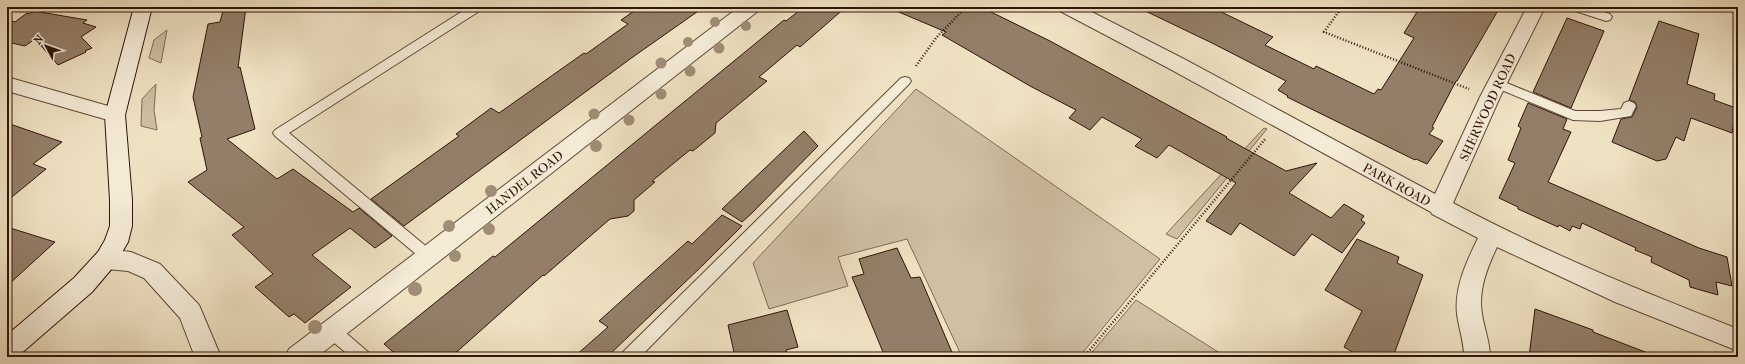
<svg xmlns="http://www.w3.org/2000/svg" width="1745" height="364" font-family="'IM FELL French Canon',serif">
<rect width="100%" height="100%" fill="#efe2c3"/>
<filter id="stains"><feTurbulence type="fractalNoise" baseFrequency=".005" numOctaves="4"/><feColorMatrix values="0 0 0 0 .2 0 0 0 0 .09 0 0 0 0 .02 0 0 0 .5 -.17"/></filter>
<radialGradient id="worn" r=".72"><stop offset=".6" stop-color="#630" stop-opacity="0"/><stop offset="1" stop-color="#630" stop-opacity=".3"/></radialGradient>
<path fill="#cfbfa3" stroke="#806a56" d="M167,30L161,63L149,58L154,40Z
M156,84L154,110L157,130L141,126L142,99Z
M916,89L1160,259L1079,357H962L907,239L838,257L848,286L769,309L753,263Z
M1264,128L1267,129L1177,239L1166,234Z
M1136,300L1226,357H1088Z"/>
<path fill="#937f69" stroke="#301408" d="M224,7H246L238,68L240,67L255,129L227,139L277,179L293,169L353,212L359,208L392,236L375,248L350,228L312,255L351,287L305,323L294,314L289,317L255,287L273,274L232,235L244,227L188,182L207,170L200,138L202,137L193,97L208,24L220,22Z
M640,7H704L630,59L404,226L371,199L459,136L456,134L491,108L499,113L584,53L586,54L628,24L621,20Z
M804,7H846L800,47L797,45L759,77L767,81L716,123L715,133L693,151L690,150L652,181L655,182L634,200V211L628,216L610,219L544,276L543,275L451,357H399L384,344L493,256L495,257L784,20L786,21Z
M887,7H981L1050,41L1212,129L1227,137L1226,138L1286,171L1317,163L1289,193L1331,218L1344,204L1364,216L1361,220L1365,223L1342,253L1312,234L1294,256L1240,223L1231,235L1206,221L1236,183L1169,145L1157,158L1135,146L1142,139L1102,117L1090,130L1069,118L1076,110L1030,86L942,35L946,32Z
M1137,7H1211L1273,37L1265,45L1314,69L1316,66L1374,94L1378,89L1381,90L1414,38L1404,33L1420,7H1500L1457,81H1456L1432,127L1434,128L1429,134L1443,141L1427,164L1416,159L1415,160L1287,97L1288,96L1278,90L1286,81L1212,43Z
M34,11L87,20L83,23L96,27L81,37L92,48L85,51L86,52L58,65L35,39L25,46L7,42V20L15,22L27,13L29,14Z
M1567,18L1604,31L1571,108L1533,92Z
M1659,21L1699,34L1687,84L1715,94L1714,100L1736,108L1732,133L1691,118L1684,141L1676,137L1666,159L1657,161L1612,142L1621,119L1632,117L1637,107L1635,102L1629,100Z
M1528,103L1567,119L1563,129L1571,132L1548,182L1699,248L1727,257L1732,286L1716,282L1718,295L1690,287L1689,280L1651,262L1652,257L1635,250L1636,248L1582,223L1580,229L1572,226L1570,231L1559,225L1558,227L1518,209V207L1499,198L1515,163L1508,160L1521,128L1518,126Z
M7,123L62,142L33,164L46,169L7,201Z
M804,131L818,146L751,214L742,222L722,209Z
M722,215L742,226L704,264L607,357H574L608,327L599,321L688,241L692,244Z
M7,227L55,242L7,286Z
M1357,239L1399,257L1397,263L1423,275L1393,357H1361L1344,347L1362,311L1325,290Z
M897,248L911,278L920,277L954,357H885L852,277L864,274L859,259Z
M1535,309L1593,330V332L1653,355V357H1529Z
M787,310L798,347L786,350L788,357H735L728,325Z"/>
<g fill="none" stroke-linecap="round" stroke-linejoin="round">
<g stroke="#604837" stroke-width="2">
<path id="lane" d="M469,7H483L481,10L289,133L433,252L435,256L433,260L428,262L423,260L275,136L273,133L275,130Z
M1570,7H1588L1610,14L1612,17L1610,20L1606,21L1572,10Z
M905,77L909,78L911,81L909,84L640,357H621L623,352L901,78Z
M1497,79L1575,111H1600L1621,109L1624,103L1629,101L1634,103L1636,106L1631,116L1600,121L1573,120L1492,86L1491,83L1492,80Z
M332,324L338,326L368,352L370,357H351L326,336L324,331L326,326Z"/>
</g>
<g stroke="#604837" stroke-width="2">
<path id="street" d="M739,7H760L758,11L317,357H285L289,349Z
M1058,7H1082L1184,59L1435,194L1480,97L1527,7H1545L1500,97L1453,203C1545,252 1641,291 1738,329V351L1615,302L1497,247C1487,268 1478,291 1482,314C1484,328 1490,342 1490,357H1464C1464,342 1459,329 1457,314C1454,287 1467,261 1478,238L1432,214L1431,212L1170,69L1060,11Z
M7,77L122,110L125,115L122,120L115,122L7,91Z
M106,249L131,252L160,264L199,305L221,357H195L180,318L144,278L128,271L106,269L98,266L94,259L98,252Z"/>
</g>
<g stroke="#301408" stroke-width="2">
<path id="secondary" d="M134,7H152L125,115L132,200V226L128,242L114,266L92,292L17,357H7V335L74,278L98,252L105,240L110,226V200L105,115Z"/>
</g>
<path stroke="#301408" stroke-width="2.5" stroke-dasharray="1 2" stroke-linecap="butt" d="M1342,7L1324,32L1469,89
M916,66L936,38L966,7
M1084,357L1266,138"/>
<use href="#lane" fill="#f5ecd8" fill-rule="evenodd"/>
<use href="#street" fill="#f5ecd8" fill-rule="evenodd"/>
<use href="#secondary" fill="#f5ecd8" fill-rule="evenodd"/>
</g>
<g fill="#a08d75">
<circle cx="715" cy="22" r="5"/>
<circle cx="746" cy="26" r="5"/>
<circle cx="688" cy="42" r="5"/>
<circle cx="719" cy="48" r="5.5"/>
<circle cx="661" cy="63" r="5.5"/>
<circle cx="690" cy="71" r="5.5"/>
<circle cx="661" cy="94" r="5.5"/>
<circle cx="594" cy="114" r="5.5"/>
<circle cx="629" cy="120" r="5.5"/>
<circle cx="596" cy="146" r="6"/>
<circle cx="491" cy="191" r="6"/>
<circle cx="449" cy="226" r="6"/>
<circle cx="489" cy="229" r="6"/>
<circle cx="455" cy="256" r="6"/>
<circle cx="415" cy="289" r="7"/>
<circle cx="315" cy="327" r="7"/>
</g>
<g text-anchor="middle" stroke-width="4" stroke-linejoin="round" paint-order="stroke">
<g font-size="13" fill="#301408" stroke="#f5ecd8">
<text transform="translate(1487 107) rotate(-65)" y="5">SHERWOOD ROAD</text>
<text transform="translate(524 182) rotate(-38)" y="5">HANDEL ROAD</text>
<text transform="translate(1397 184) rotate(29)" y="5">PARK ROAD</text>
</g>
</g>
<rect width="1745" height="364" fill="none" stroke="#efe2c3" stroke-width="24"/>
<rect x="8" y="8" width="1729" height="348" fill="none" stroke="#301408" stroke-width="2"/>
<rect x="12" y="12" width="1721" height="340" fill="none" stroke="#301408"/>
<g transform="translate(46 46) rotate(311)" stroke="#f5ecd8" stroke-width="3" paint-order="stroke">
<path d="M0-3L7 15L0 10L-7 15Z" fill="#301408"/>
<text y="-6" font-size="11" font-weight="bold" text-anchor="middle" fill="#301408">N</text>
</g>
<rect width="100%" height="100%" filter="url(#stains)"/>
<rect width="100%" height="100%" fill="url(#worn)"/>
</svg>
